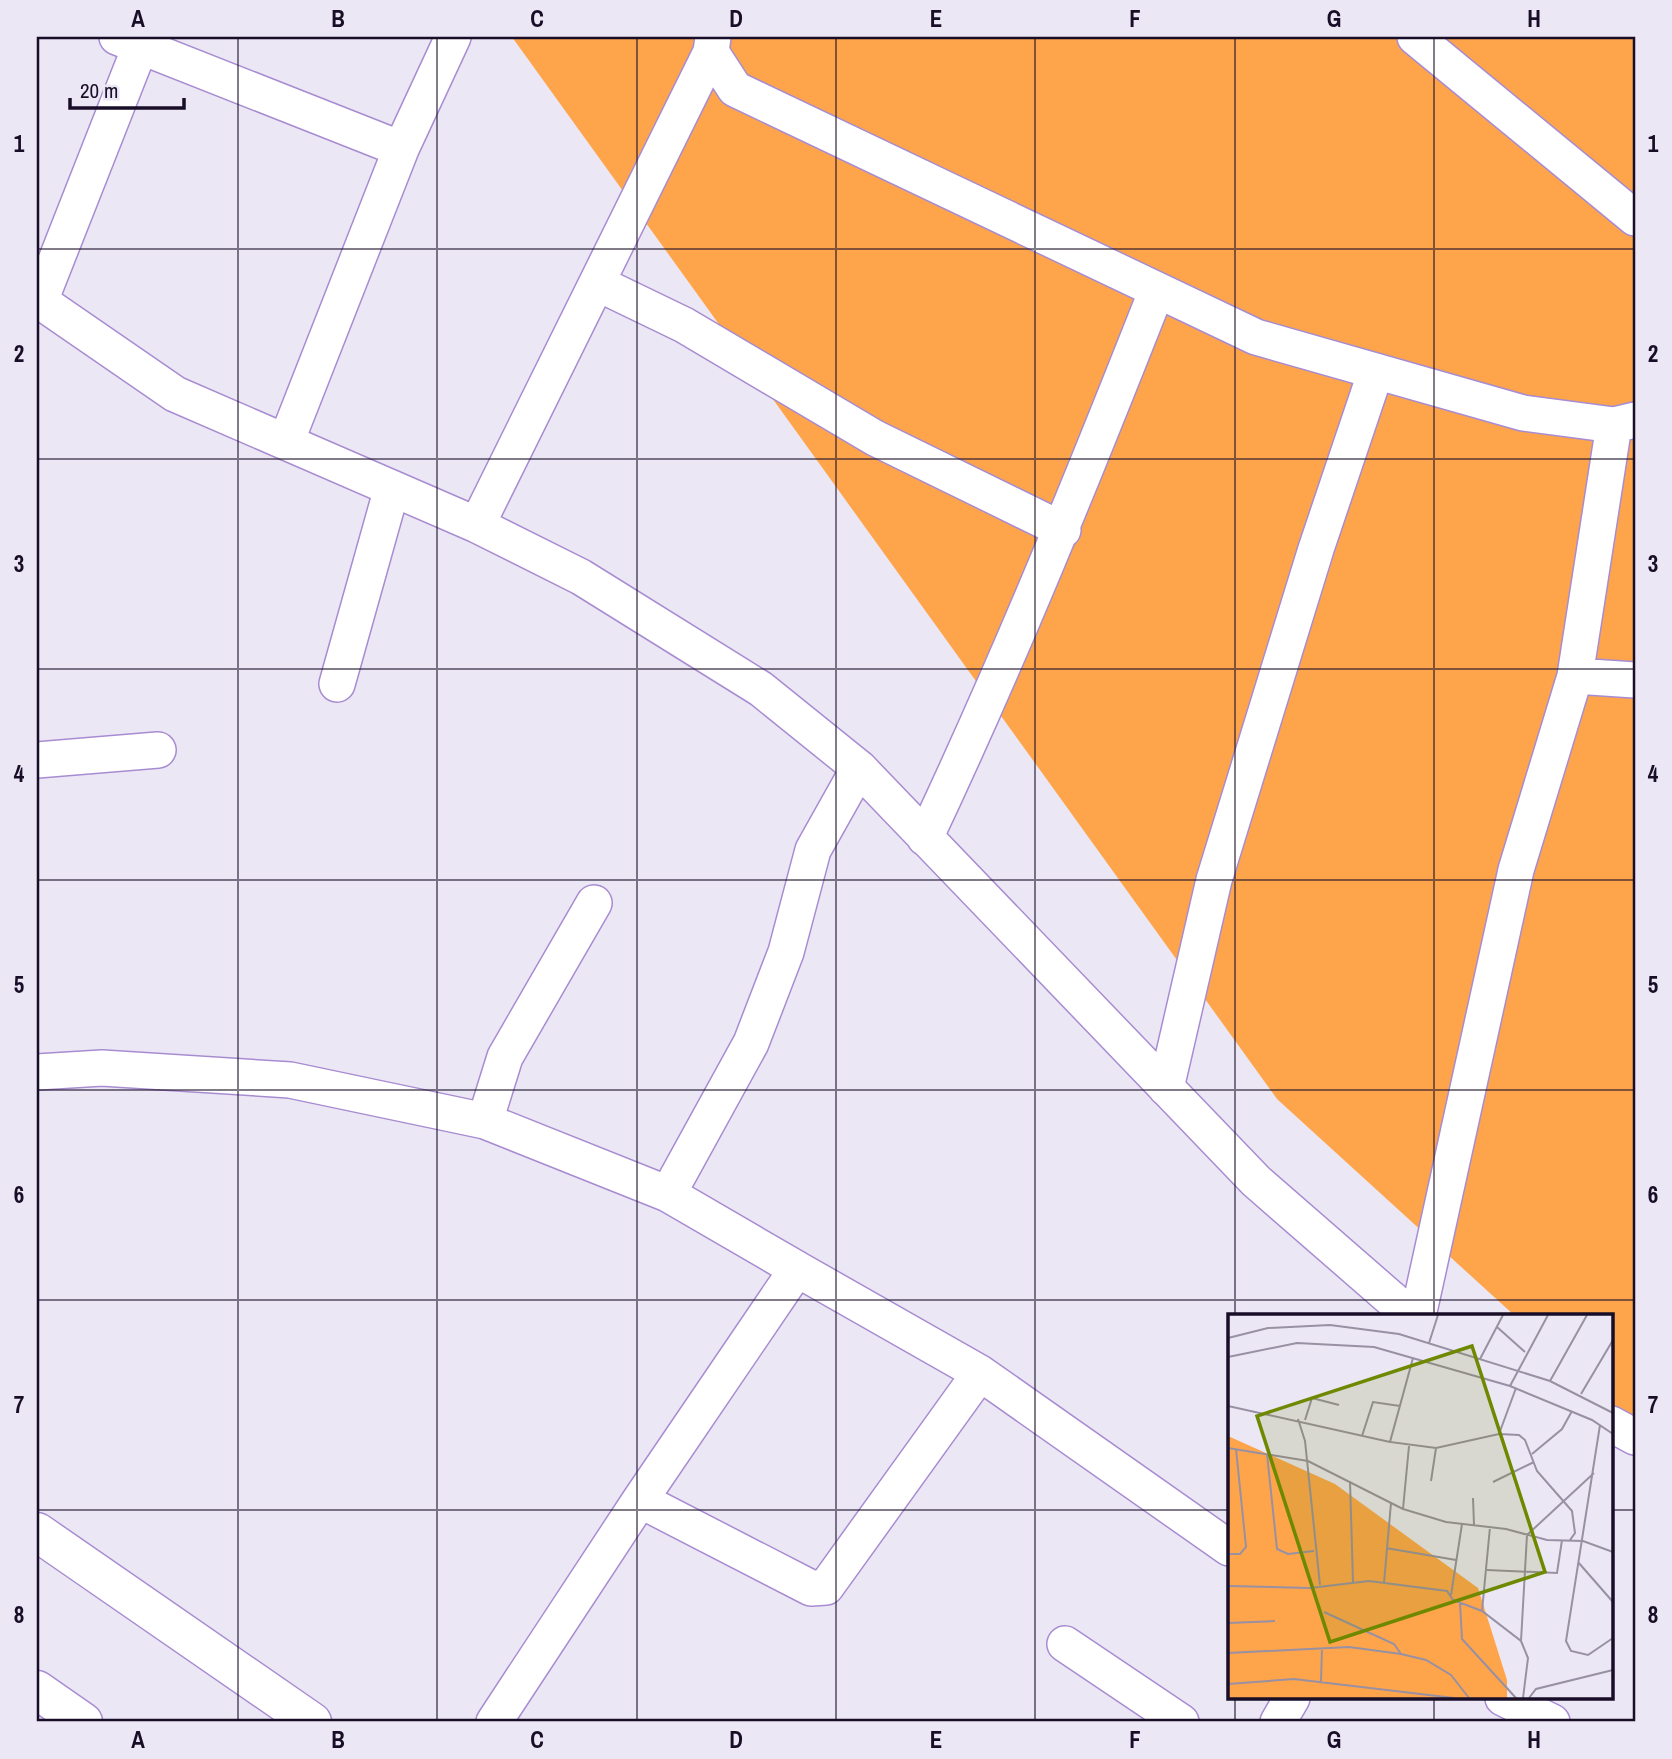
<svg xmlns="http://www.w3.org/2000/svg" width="1672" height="1759" font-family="'Archivo Narrow',sans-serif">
<rect width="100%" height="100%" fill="#ece7f5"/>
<path fill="#fea54c" d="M512,37H1635V1425L1611,1403V1316H1515L1277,1099Z"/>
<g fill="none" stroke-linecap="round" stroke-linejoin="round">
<g stroke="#a88cd1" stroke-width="38">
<path id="street" d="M117,37L401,149
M713,37L711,52L735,89L1256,337L1523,413L1614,425L1635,420
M1415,37L1635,218
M597,283L684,325L875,438L1063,530
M37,299L175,394L477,525L581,577L761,689L859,768L813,850L786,952L751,1043L668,1194
M37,303L40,301L144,37
M286,442L401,149L453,37
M477,525L711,52
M1575,676L1635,680
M337,684L392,488
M37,760L158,750
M859,768L1256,1181L1411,1316
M925,838C1010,658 1084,475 1157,290
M37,1072L102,1068L290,1080L485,1121L668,1194L797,1269L640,1500L494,1722
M1166,1088L1214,880L1316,549L1376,371
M485,1121L505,1057L594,903
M797,1269L980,1373L1229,1548
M1418,1316L1516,870L1575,676L1614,425
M1611,1424L1635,1437
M640,1500L811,1588L826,1587L980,1373
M1065,1644L1181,1722
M1503,1698L1552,1722
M1278,1722L1292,1698"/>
</g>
<g stroke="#a88cd1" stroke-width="41">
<path id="primary" d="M37,1532L312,1722
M37,1690L83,1722"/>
</g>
<use href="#street" stroke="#fff" stroke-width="35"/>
<use href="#primary" stroke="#fff" stroke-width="38"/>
</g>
<path fill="none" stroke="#190e27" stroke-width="2" stroke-opacity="0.55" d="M238,37V1722M437,37V1722M637,37V1722M836,37V1722M1035,37V1722M1235,37V1316M1434,37V1316M37,249H1635M37,459H1635M37,669H1635M37,880H1635M37,1090H1635M37,1300H1635M37,1510H1229M1611,1510H1635M1235,1698V1722M1434,1698V1722"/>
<g transform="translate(1228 1314)">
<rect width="385" height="385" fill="#ece7f5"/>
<path d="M0,122L107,170L250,274L279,366V384H0Z" fill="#fea54c"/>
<path fill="none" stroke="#9890a3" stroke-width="2" d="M269,13L297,38M0,24L40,14L102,11L171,20L322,67L385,99M201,29L210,1M0,43L69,29L146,33L282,72L364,106L385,120M185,44L162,128L208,134L271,120L291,121L297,126L309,157L344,197L347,219L342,226M252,45L275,1M322,67L359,1M282,72L320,1M353,80L385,26M0,92L162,128M70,105L77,127L92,271M77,106L84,84L111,91M372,111L338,327L343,337L360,341L385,324M271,120L288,74M134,122L145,88L172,92M181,132L175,195L218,208L278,215L319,226L355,227L385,238M0,134L80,147L175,195M39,140L49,235L60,240L86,237M304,140L334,115L344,97M122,167L125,268M203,167L208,134M265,168L306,148M245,184L246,211M158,234L228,246M0,240H12L18,233L8,135M350,248L385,288M259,256L329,259L334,226M156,269L163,189M0,272L82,274L141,267L219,277L225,286L254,297L293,327L300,344L295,384M223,281L234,210M232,289L234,325L288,384M254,297L262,213M96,298L166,330L173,340M0,309L47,307M293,327L299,221L366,159M0,339L121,333L173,340L198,346L223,361L241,384M93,368L94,334M0,370L66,365L226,384M301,384L308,375L385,356"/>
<path fill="#6e8900" fill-opacity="0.15" stroke="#6e8900" stroke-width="3.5" d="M244,32L317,258L102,328L29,102Z"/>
<rect width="385" height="385" fill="none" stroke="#190e27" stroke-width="3.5"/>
</g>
<rect width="1672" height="1759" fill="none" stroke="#ece7f5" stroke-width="77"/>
<path d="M70 98v10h114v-10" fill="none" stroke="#190e27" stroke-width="3.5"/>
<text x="80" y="98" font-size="21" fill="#190e27" stroke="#ece7f5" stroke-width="5" paint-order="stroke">20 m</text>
<rect x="38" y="38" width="1596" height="1682" fill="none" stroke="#190e27" stroke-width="2.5"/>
<g font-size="23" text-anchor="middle" font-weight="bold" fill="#190e27">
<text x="138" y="27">A</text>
<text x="338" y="27">B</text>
<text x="537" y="27">C</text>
<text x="736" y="27">D</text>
<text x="936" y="27">E</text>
<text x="1135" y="27">F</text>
<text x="1334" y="27">G</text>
<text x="1534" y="27">H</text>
<text x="19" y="152">1</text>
<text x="1653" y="152">1</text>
<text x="19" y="362">2</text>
<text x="1653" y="362">2</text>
<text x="19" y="572">3</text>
<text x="1653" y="572">3</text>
<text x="19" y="782">4</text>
<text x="1653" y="782">4</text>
<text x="19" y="993">5</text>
<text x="1653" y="993">5</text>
<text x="19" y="1203">6</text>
<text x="1653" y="1203">6</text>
<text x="19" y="1413">7</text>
<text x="1653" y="1413">7</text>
<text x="19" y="1623">8</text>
<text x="1653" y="1623">8</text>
<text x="138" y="1748">A</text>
<text x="338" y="1748">B</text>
<text x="537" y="1748">C</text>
<text x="736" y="1748">D</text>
<text x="936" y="1748">E</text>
<text x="1135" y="1748">F</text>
<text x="1334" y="1748">G</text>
<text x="1534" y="1748">H</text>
</g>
</svg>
